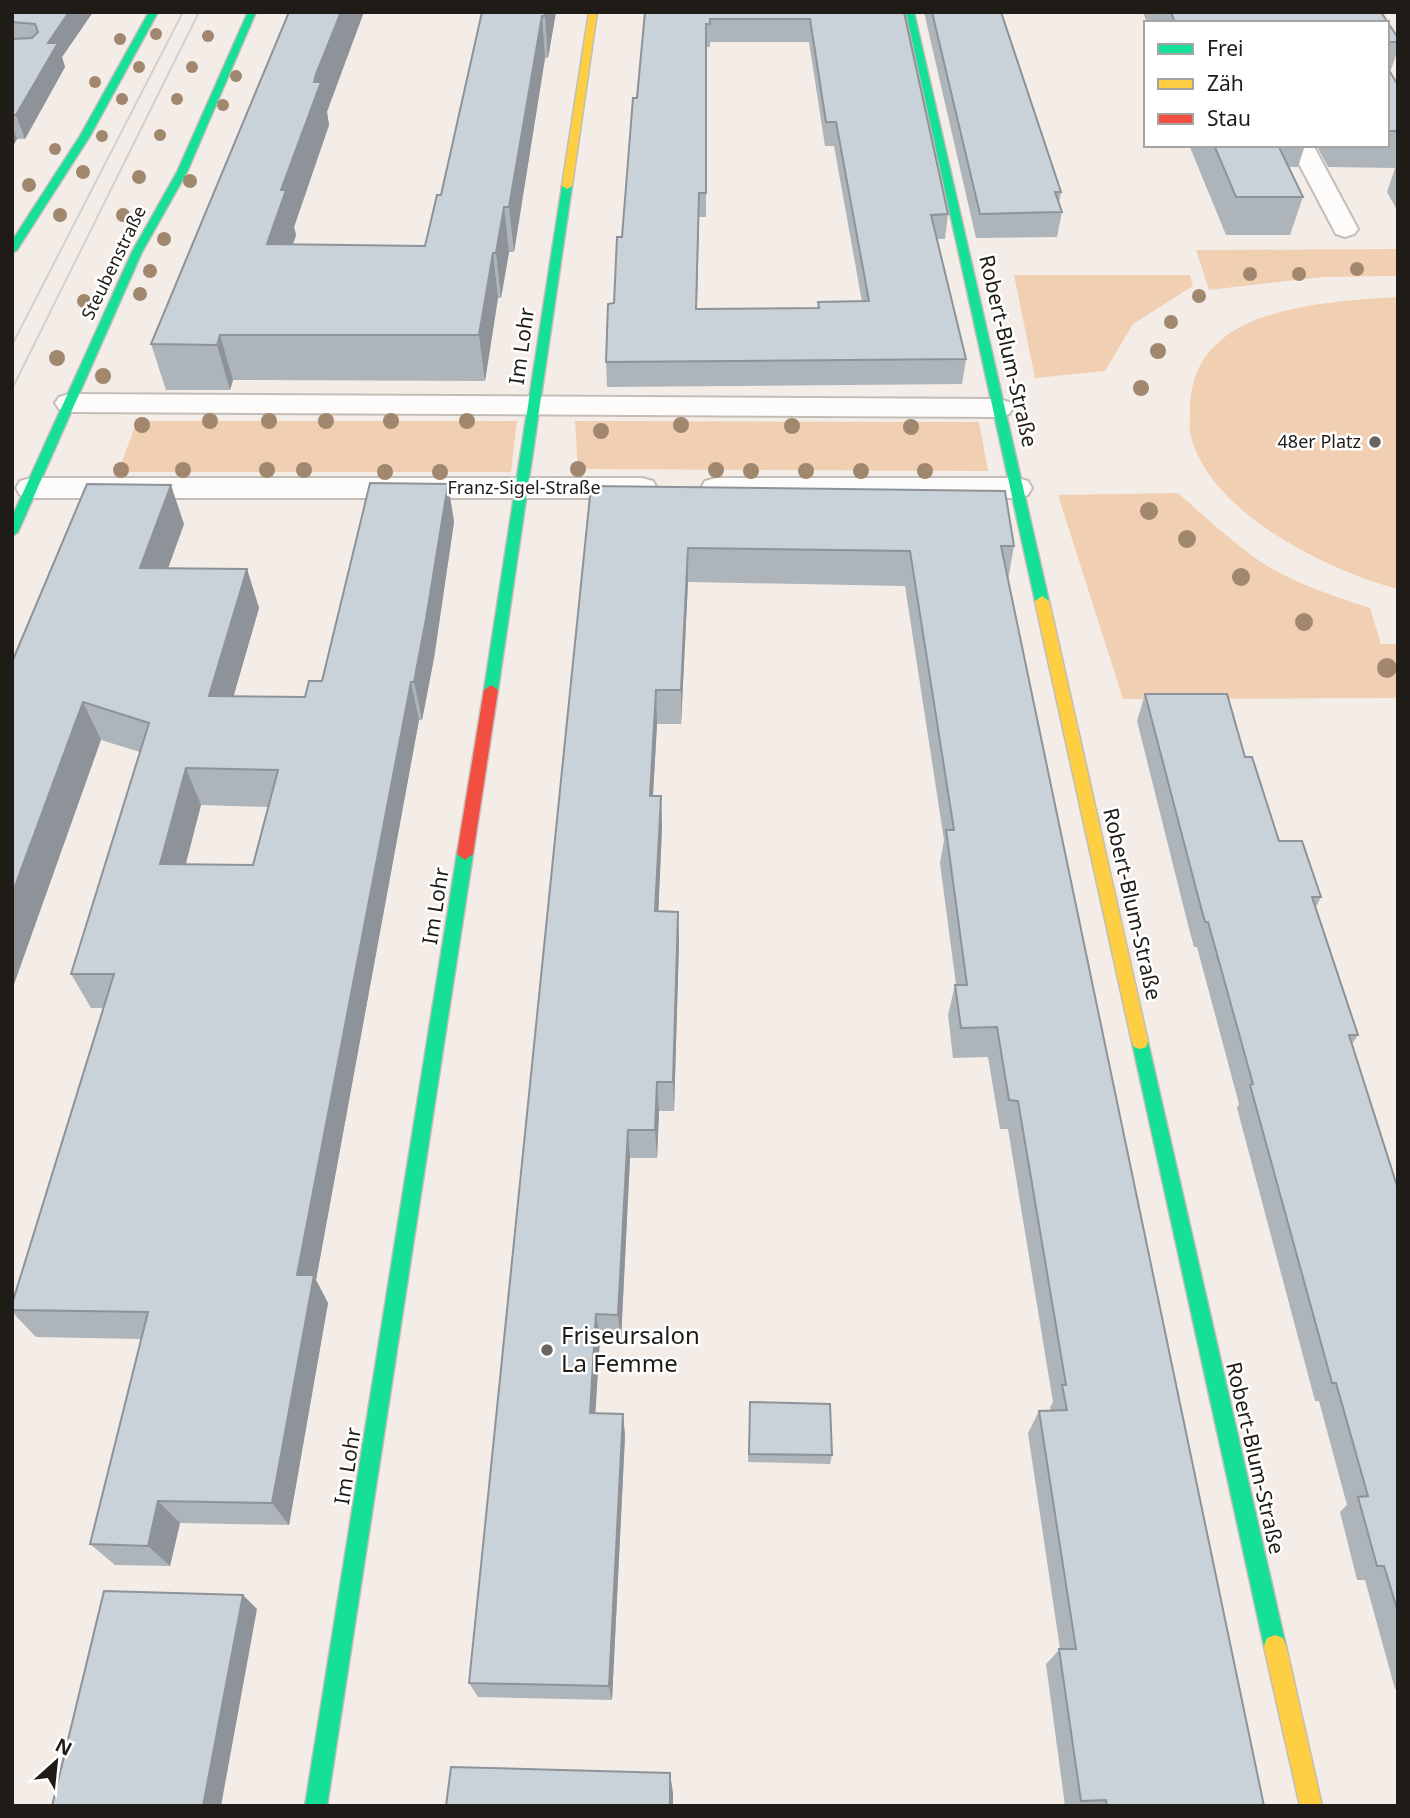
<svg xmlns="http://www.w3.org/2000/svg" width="1410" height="1818" font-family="'Noto Sans',sans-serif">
<rect width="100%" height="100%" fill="#f4ede7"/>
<path fill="#f1cfb2" d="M1398,249V276L1323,277L1209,290L1196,250Z
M1014,275H1190L1193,286L1133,324L1105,371L1035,378Z
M1398,297V589C1327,571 1206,511 1190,432C1189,426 1190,418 1190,411C1190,383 1198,360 1220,341C1260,305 1346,300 1398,297Z
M137,421H517L511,472H118Z
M575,421L979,422L988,471L578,469Z
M1178,493C1205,517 1231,541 1261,562C1291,582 1335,597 1370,608L1381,644H1398V698L1123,699L1058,495Z"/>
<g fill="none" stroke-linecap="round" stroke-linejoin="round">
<g stroke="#c3bdb8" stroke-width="4">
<path id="street" d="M1289,145H1313L1358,229L1354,234L1345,237L1336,234Z
M69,394L999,399L1009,402L1013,408L1009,414L999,417L69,412L59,409L55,403L59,397Z
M31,478H642L653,481L657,488L653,495L642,498H31L20,495L16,488L20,481Z
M716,478H1017L1028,481L1032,488L1028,495L1017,498H716L705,495L701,488L705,481Z"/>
</g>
<g stroke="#c3bdb8" stroke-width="3">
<path id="fast" d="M149,12H158L90,136L17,250L12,253V241L80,136Z
M248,12H256L187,172L142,252L18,532L12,536V517L132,252L177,172Z
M906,12H914L1049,601L1042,606L1035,601Z
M567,183L572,186L498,690L491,695L484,690L562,186Z
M465,848L473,854L327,1806H305L457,854Z
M1140,1035L1146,1037L1148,1042L1286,1646L1283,1654L1275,1657L1267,1654L1264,1646L1132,1042L1134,1037Z"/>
</g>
<g stroke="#c3bdb8" stroke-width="3">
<path id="slow" d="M589,12H597L572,186L567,189L562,186Z
M1042,596L1049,601L1148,1042L1146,1047L1140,1049L1134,1047L1132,1042L1035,601Z
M1275,1635L1283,1638L1286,1646L1322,1806H1300L1264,1646L1267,1638Z"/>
</g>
<g stroke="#c3bdb8" stroke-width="3">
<path id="jam" d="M491,685L498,690L473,854L465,860L457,854L484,690Z"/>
</g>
<use href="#street" fill="#fdfcfb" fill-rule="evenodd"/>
<use href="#fast" fill="#16e098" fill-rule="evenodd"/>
<use href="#slow" fill="#ffcf43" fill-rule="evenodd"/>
<use href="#jam" fill="#f24e42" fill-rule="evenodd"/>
<path stroke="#d3d1cf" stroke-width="2" d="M12,345L183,12
M12,389L199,12"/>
</g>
<g fill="#a0876e">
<circle cx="156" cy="34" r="6"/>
<circle cx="208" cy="36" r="6"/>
<circle cx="120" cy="39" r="6"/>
<circle cx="139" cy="67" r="6"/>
<circle cx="192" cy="67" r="6"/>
<circle cx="236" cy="76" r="6"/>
<circle cx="95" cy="82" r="6"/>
<circle cx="122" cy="99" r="6"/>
<circle cx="177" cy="99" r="6"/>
<circle cx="223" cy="105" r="6"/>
<circle cx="160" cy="135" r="6"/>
<circle cx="102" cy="136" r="6"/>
<circle cx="55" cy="149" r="6"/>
<circle cx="83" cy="172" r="7"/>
<circle cx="139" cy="177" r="7"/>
<circle cx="190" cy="181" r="7"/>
<circle cx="29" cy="185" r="7"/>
<circle cx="60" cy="215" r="7"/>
<circle cx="123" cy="215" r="7"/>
<circle cx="164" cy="239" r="7"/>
<circle cx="1357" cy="269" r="7"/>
<circle cx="150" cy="271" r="7"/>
<circle cx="1250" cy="274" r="7"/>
<circle cx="1299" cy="274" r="7"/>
<circle cx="140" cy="294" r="7"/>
<circle cx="1199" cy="296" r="7"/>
<circle cx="84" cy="301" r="7"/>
<circle cx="1171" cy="322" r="7"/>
<circle cx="1158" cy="351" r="8"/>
<circle cx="57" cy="358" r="8"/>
<circle cx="103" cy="376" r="8"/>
<circle cx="1141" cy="388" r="8"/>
<circle cx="210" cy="421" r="8"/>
<circle cx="269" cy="421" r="8"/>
<circle cx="326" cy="421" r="8"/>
<circle cx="391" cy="421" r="8"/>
<circle cx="467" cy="421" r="8"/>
<circle cx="142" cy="425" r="8"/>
<circle cx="681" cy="425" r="8"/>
<circle cx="792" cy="426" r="8"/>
<circle cx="911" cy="427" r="8"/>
<circle cx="601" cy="431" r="8"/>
<circle cx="578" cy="469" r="8"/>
<circle cx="121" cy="470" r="8"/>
<circle cx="183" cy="470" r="8"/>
<circle cx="267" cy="470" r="8"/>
<circle cx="304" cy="470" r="8"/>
<circle cx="716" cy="470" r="8"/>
<circle cx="751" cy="471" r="8"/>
<circle cx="806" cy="471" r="8"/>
<circle cx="861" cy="471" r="8"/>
<circle cx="925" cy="471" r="8"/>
<circle cx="385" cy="472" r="8"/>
<circle cx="440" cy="472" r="8"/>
<circle cx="1149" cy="511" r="9"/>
<circle cx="1187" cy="539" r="9"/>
<circle cx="1241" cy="577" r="9"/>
<circle cx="1304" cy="622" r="9"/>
<circle cx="1387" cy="668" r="10"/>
</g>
<path fill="#adb5bb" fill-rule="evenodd" d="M12,12H93L62,57L65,67L25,139H17L12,148Z
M482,12H556L548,58H545L514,252H509L501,298H498L485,381L233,380L230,390H166L151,344L327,112L329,125L294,227L296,235L293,244L425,246L441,195Z
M645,12H904L948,214L945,239H937L966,359L962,384L607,387L606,362L622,237ZM710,42H809L825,146H834L862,302H818V308L697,309L699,217H706V47H710Z
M924,12H1001L1061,192L1059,203L1062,212L1057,237L976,238Z
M1143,12H1381L1398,38V50L1390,72L1398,85V212L1387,192L1395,168L1328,167L1316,145H1387V23H1147Z
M1189,145H1305L1298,167H1289L1303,197L1290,235H1226Z
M448,484L454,522L434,658L422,720H419L316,1280L328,1303L289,1525L180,1523L170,1566L115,1565L90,1544L141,1339L36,1337L12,1312V1304L103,1008H91L71,974L140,752L101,740L12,662L184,524L168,568L247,569L259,608L233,696L305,697L322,681ZM201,805L268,807L253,865L186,864Z
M591,486L1014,546L1008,580L1264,1806H1065L1046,1664L1060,1649L1028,1433L1039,1411H1051L1050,1407L1053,1402L1008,1129H1000L988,1057L953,1058L948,1015L955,985H956L940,863L944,840L905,586L688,582L681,724H657L653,796H661L662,828L658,911L678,912L679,943L674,1111H659L657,1158H630L621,1339L600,1338L595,1413L623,1414L625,1436L612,1700L478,1697L469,1683Z
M1145,694L1245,757L1279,841L1321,897L1316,907L1358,1035L1352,1044L1398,1189V1689H1395L1365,1580H1357L1340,1512L1347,1505L1319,1401H1315L1237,1108L1239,1104L1197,947H1194L1188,925L1137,721Z
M750,1402L832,1455L830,1464L748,1462Z"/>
<path fill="#8d9398" d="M69,12H93L62,57L65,67L25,139L16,115L48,43Z
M341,12H364L327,112L329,125L294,227L296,235L278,289L267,244L281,190L316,74Z
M545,12H556L548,58L545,16Z
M542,16L545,58L514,252L509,207Z
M12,125L17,139L12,148Z
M699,193V217L696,334V309Z
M504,207L509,252L501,298L496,253Z
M493,253L498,298L485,381L479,335Z
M220,335L233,380L230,390L217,345Z
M448,484L454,522L434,658L422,720L414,682Z
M171,485L184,524L154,607L140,568Z
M688,548V582L681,724V690Z
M247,569L259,608L223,733L209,696Z
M411,682L419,720L316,1280L328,1303L289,1525L272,1503L297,1275Z
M656,690L657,724L651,828L650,796Z
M83,702L101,740L12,990V894Z
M186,768L201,805L176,900L160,864Z
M661,796L662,828L657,943L655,911Z
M678,912L679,943L674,1111L673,1082Z
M657,1082L659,1111L657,1158L655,1130Z
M628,1130L630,1158L621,1339L618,1315Z
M596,1314L600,1338L594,1435L590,1413Z
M623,1414L625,1436L612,1700L609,1686Z
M158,1501L180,1523L170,1566L148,1546Z
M243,1595L257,1609L221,1806H203Z
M670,1773L673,1793V1806H670Z"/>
<path fill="#c9d2d9" stroke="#8d9398" stroke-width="2" fill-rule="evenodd" d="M12,12H69L48,43H58L16,115H12V39L32,38L38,32L35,24L12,22Z
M289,12H341L316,74L314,82H321L281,190H286L267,244L425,246L437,195H441L482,12H545V16H542L509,207H504L496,253H493L479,335H220L217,345L151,344Z
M645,12H904L948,214L931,215L966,359L606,362L608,304L614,303L617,237H622L633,98H637ZM710,19H810L826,122H836L869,301L818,302L819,308L696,309L699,193H706V24H710Z
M932,12H1001L1061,192H1055L1062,212L980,214Z
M1171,12H1381L1398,38V42H1387V23H1175Z
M1387,67L1398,85V131H1387Z
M1214,145H1278L1303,197H1236Z
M370,483L448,484L426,619L414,682H411L297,1275H314L272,1503L158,1501L148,1546L90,1544L148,1312L12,1310V1304L114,974H71L149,723L83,702L12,894V662L87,484L171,485L140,568L247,569L209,696L305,697L309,681H322ZM186,768L278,770L253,865L160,864Z
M591,486L1005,491L1014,546H1001L1264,1806H1107L1106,1800L1081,1801L1059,1649H1076L1039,1411L1067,1410L1062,1385H1066L1018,1101L1009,1100L997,1027L961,1028L955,985H967L946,830H954L910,551L688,548L681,690H656L650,796H661L655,911L678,912L673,1082H657L655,1130H628L618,1315L596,1314L590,1413L623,1414L609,1686L469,1683Z
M1145,694H1227L1245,757H1252L1279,841H1302L1321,897H1312L1358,1035H1349L1398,1189V1612L1384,1566H1377L1358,1497L1368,1496L1336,1383H1332L1250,1085L1253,1084L1208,922H1205L1199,900Z
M750,1402L830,1404L832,1455L749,1454Z
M104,1591L243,1595L203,1806H52Z
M451,1767L670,1773V1806H446Z"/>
<g fill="#6a6460" stroke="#fff" stroke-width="2.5">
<circle cx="1375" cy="442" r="7"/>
<circle cx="547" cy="1350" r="7"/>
</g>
<g text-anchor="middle" stroke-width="5" stroke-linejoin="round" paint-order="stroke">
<g font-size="18" fill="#1f1b17" stroke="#fff">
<text transform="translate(114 263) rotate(-64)" y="6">Steubenstraße</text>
<text x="524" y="494">Franz-Sigel-Straße</text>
</g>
<g font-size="18" fill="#1f1b17" stroke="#fff" text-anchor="end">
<text x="1361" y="448">48er Platz</text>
</g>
<g font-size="21" fill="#1f1b17" stroke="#fff">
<text transform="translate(522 346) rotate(-82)" y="7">Im Lohr</text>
<text transform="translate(1008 351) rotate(77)" y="7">Robert-Blum-Straße</text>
<text transform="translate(1132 904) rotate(77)" y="7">Robert-Blum-Straße</text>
<text transform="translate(436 906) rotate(-81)" y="7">Im Lohr</text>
<text transform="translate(1255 1458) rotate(77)" y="7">Robert-Blum-Straße</text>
<text transform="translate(348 1466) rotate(-81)" y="7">Im Lohr</text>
</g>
<g font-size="24" fill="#1f1b17" stroke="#fff" text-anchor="start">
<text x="561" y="1344">Friseursalon<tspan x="561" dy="28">La Femme</tspan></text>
</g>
</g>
<rect width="1410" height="1818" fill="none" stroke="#1f1b17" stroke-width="28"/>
<rect x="1144" y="21" width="245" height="126" fill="#ffffff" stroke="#a5a4a2" stroke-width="2"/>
<rect x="1158" y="44" width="35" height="10" fill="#16e098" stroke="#a5a4a2" stroke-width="2"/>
<text x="1207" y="56" font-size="21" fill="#1f1b17">Frei</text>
<rect x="1158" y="79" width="35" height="10" fill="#ffcf43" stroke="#a5a4a2" stroke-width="2"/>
<text x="1207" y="91" font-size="21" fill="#1f1b17">Zäh</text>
<rect x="1158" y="114" width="35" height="10" fill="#f24e42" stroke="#a5a4a2" stroke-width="2"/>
<text x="1207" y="126" font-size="21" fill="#1f1b17">Stau</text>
<g transform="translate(56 1762) rotate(27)" stroke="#ffffff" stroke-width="5" paint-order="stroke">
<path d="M0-5L12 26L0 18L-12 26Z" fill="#1f1b17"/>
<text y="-10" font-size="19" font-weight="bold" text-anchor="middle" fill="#1f1b17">N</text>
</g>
</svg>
